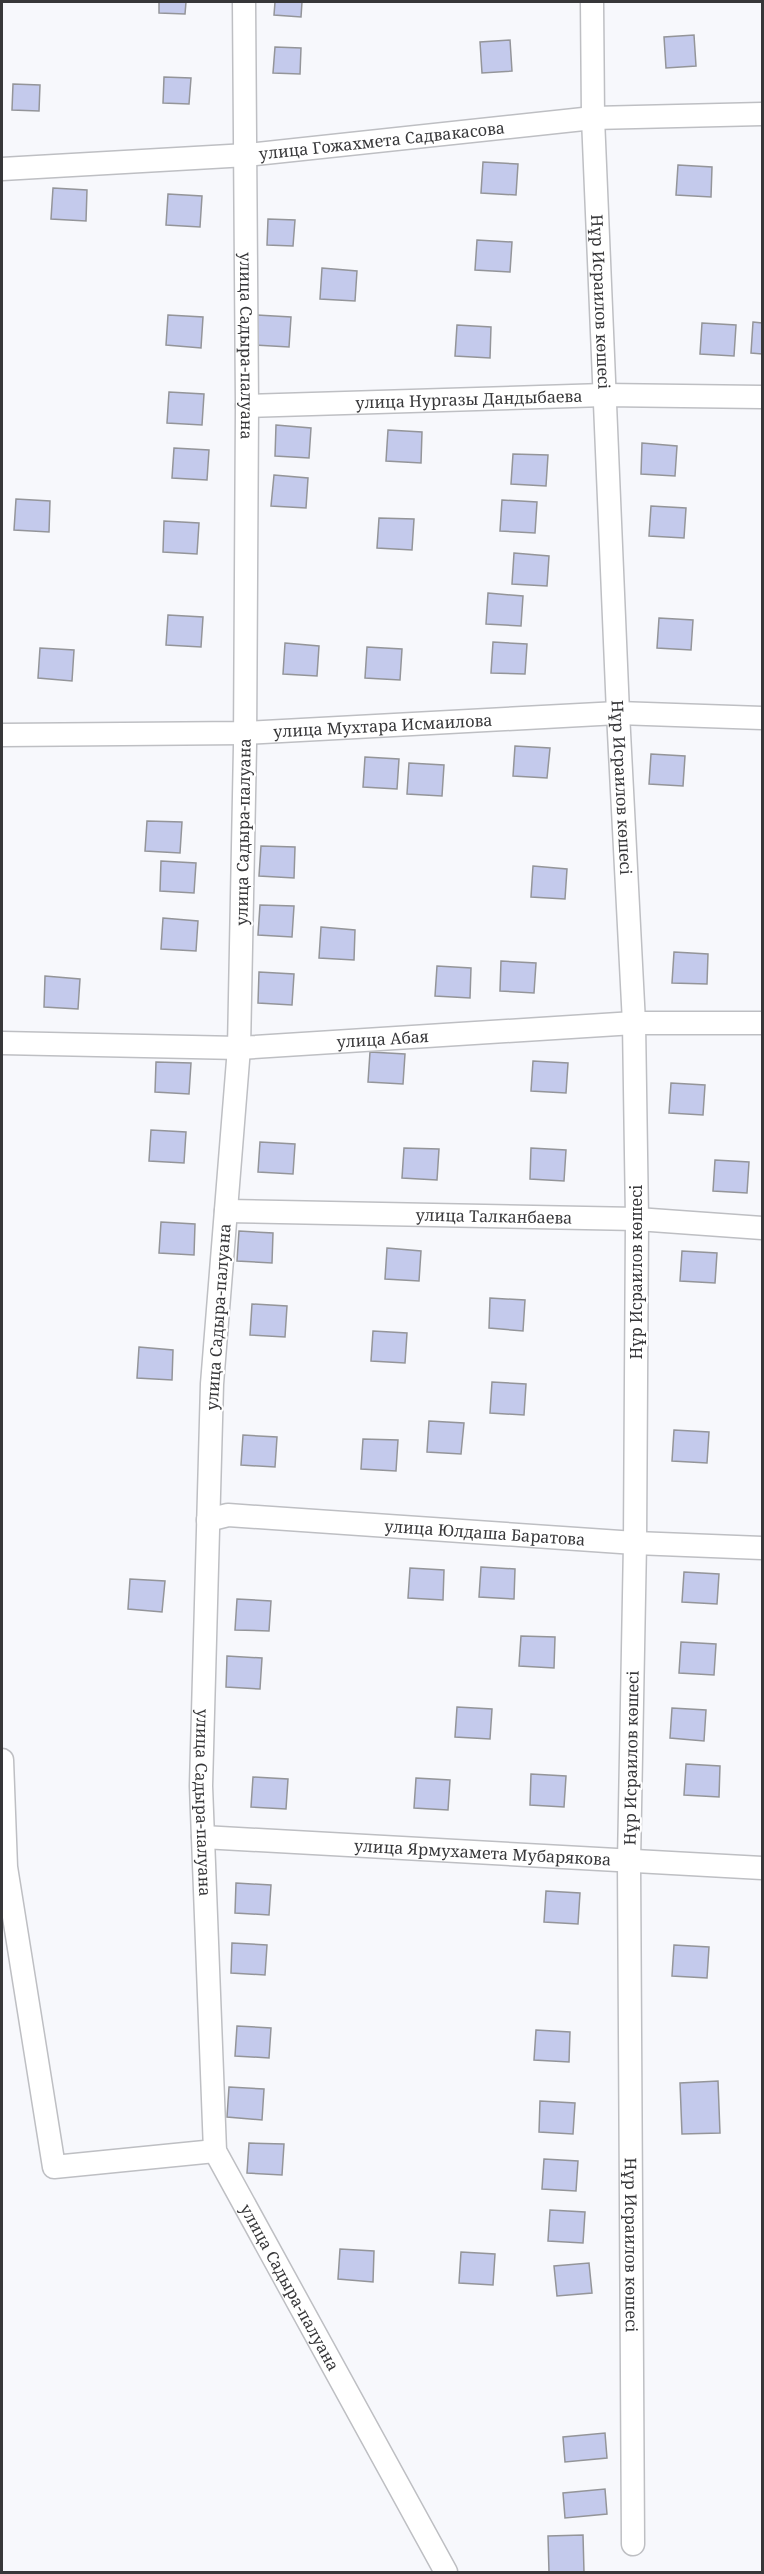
<svg xmlns="http://www.w3.org/2000/svg" width="764" height="2574" font-family="'Noto Serif',serif">
<rect width="100%" height="100%" fill="#f7f8fc"/>
<path fill="#c4caec" stroke="#949599" stroke-width="1.5" d="M159,2H186L185,14L159,13Z
M275,2H302L301,17L274,15Z
M694,35L696,66L666,68L664,37Z
M510,40L512,71L482,73L480,42Z
M275,47L301,48L300,74L273,73Z
M164,77L191,78L189,104L163,103Z
M13,84L40,85L39,111L12,110Z
M483,162L518,164L516,195L481,193Z
M678,165L712,167L711,197L676,195Z
M53,188L87,190L86,221L51,219Z
M168,194L202,196L200,227L166,225Z
M268,219L295,220L293,246L267,245Z
M477,240L512,242L510,272L475,270Z
M322,268L357,271L355,301L320,299Z
M168,315L203,317L201,348L166,345Z
M257,315L291,317L289,347L255,345Z
M753,322L762,323V354L751,353Z
M702,323L736,325L734,356L700,354Z
M457,325L491,327L490,358L455,356Z
M169,392L204,394L202,425L167,423Z
M276,425L311,428L309,458L275,456Z
M388,430L422,432L421,463L386,461Z
M642,443L677,446L675,476L641,474Z
M174,448L209,450L207,480L172,478Z
M513,454L548,455L546,486L511,484Z
M274,475L308,478L306,508L271,506Z
M16,499L50,501L49,532L14,530Z
M502,500L537,502L535,533L500,531Z
M651,506L686,508L684,538L649,536Z
M379,518L414,519L412,550L377,548Z
M164,521L199,523L197,554L163,552Z
M514,553L549,556L547,586L512,584Z
M488,593L523,596L521,626L486,624Z
M168,615L203,617L201,647L166,645Z
M659,618L693,620L691,650L657,648Z
M493,642L527,644L525,674L491,673Z
M285,643L319,646L317,676L283,674Z
M367,647L402,649L400,680L365,678Z
M40,648L74,650L72,681L38,678Z
M515,746L550,748L547,778L513,776Z
M651,754L685,756L683,786L649,784Z
M365,757L399,759L397,789L363,787Z
M409,763L444,765L442,796L407,794Z
M147,821L182,822L180,853L145,851Z
M261,846L295,847L294,878L259,876Z
M161,861L196,863L194,893L160,891Z
M533,866L567,869L565,899L531,897Z
M260,905L294,906L292,937L258,935Z
M163,918L198,921L196,951L161,949Z
M321,927L355,930L354,960L319,958Z
M674,952L708,954L707,984L672,983Z
M501,961L536,963L534,993L500,991Z
M437,966L471,968L470,998L435,996Z
M259,972L294,974L292,1005L258,1003Z
M45,976L80,979L78,1009L44,1007Z
M370,1052L405,1054L403,1084L368,1082Z
M533,1061L568,1063L566,1093L531,1091Z
M156,1062L191,1063L189,1094L155,1092Z
M671,1083L705,1085L703,1115L669,1113Z
M151,1130L186,1132L184,1163L149,1161Z
M260,1142L295,1144L293,1174L258,1172Z
M404,1148L439,1149L437,1180L402,1178Z
M531,1148L566,1150L564,1181L530,1179Z
M715,1160L749,1162L747,1193L713,1191Z
M161,1222L195,1224L194,1255L159,1253Z
M239,1231L273,1233L272,1263L237,1261Z
M387,1248L421,1251L419,1281L385,1279Z
M682,1251L717,1253L715,1283L680,1281Z
M490,1298L525,1300L523,1331L489,1328Z
M252,1304L287,1306L285,1337L250,1335Z
M373,1331L407,1333L405,1363L371,1361Z
M139,1347L173,1350L172,1380L137,1378Z
M492,1382L526,1384L524,1415L490,1413Z
M429,1421L464,1423L461,1454L427,1452Z
M674,1430L709,1432L707,1463L672,1461Z
M243,1435L277,1437L275,1467L241,1465Z
M363,1439L398,1440L396,1471L361,1469Z
M481,1567L515,1569L514,1599L479,1597Z
M410,1568L444,1570L443,1600L408,1598Z
M684,1572L719,1574L717,1604L682,1602Z
M130,1579L165,1581L162,1612L128,1609Z
M237,1599L271,1601L269,1631L235,1630Z
M521,1636L555,1637L554,1668L519,1666Z
M681,1642L716,1644L714,1675L679,1673Z
M227,1656L262,1658L260,1689L226,1687Z
M457,1707L492,1709L490,1739L455,1737Z
M672,1708L706,1710L704,1741L670,1738Z
M686,1764L720,1766L719,1797L684,1795Z
M531,1774L566,1776L564,1807L530,1805Z
M253,1777L288,1779L286,1809L251,1807Z
M416,1778L450,1780L448,1810L414,1808Z
M236,1883L271,1885L269,1915L235,1913Z
M546,1891L580,1893L578,1924L544,1922Z
M232,1943L267,1945L265,1975L231,1973Z
M674,1945L709,1947L707,1978L672,1976Z
M237,2026L271,2028L269,2058L235,2056Z
M536,2030L570,2032L569,2062L534,2060Z
M718,2081L720,2133L682,2134L680,2083Z
M229,2087L264,2089L262,2120L227,2117Z
M540,2101L575,2103L573,2134L539,2132Z
M249,2143L284,2144L282,2175L247,2173Z
M544,2159L578,2161L576,2191L542,2189Z
M550,2210L585,2212L583,2243L548,2241Z
M340,2249L374,2251L373,2282L338,2279Z
M461,2252L495,2254L493,2285L459,2283Z
M589,2263L592,2293L557,2296L554,2266Z
M605,2433L607,2458L565,2462L563,2437Z
M605,2489L607,2514L565,2518L563,2493Z
M583,2535L584,2572H549L548,2536Z"/>
<g fill="none" stroke-linecap="round" stroke-linejoin="round">
<g stroke="#bebfc3" stroke-width="25">
<g id="minor">
<path id="s1" d="M244,2L247,406L245,746L239,1048L212,1384L201,1786L215,2151L446,2572"/>
<path id="s2" d="M592,2L593,118L618,713L634,1023L637,1219L635,1543L629,1862L633,2544"/>
<path id="s3" d="M2,169L247,155L593,118L762,114"/>
<path id="s4" d="M247,406L604,395L762,397"/>
<path id="s5" d="M2,735L244,733L618,713L762,718"/>
<path id="s6" d="M2,1043L239,1048L634,1023H762"/>
<path id="s7" d="M226,1211L637,1219L762,1228"/>
<path id="s8" d="M208,1520L228,1515L635,1543L762,1548"/>
<path d="M2,1760L6,1867L54,2167L215,2151"/>
<path id="s9" d="M203,1837L762,1868"/>
</g>
</g>
<use href="#minor" stroke="#fff" stroke-width="22"/>
</g>
<g text-anchor="middle" stroke-width="4.5" stroke-linejoin="round" paint-order="stroke">
<g font-size="16" fill="#373739" stroke="#fff">
<text dy="6" stroke="none"><textPath href="#s3" startOffset="381">улица Гожахмета Садвакасова</textPath></text>
<text dy="6" stroke="none"><textPath href="#s2" startOffset="300">Нұр Исраилов көшесі</textPath></text>
<text dy="6" stroke="none"><textPath href="#s1" startOffset="344">улица Садыра-палуана</textPath></text>
<text dy="6" stroke="none"><textPath href="#s4" startOffset="222">улица Нургазы Дандыбаева</textPath></text>
<text dy="6" stroke="none"><textPath href="#s5" startOffset="381">улица Мухтара Исмаилова</textPath></text>
<text dy="6" stroke="none"><textPath href="#s2" startOffset="786">Нұр Исраилов көшесі</textPath></text>
<text transform="translate(243 832) rotate(-89)" y="6">улица Садыра-палуана</text>
<text dy="6" stroke="none"><textPath href="#s6" startOffset="381">улица Абая</textPath></text>
<text dy="6" stroke="none"><textPath href="#s7" startOffset="268">улица Талканбаева</textPath></text>
<text transform="translate(636 1272) rotate(-90)" y="6">Нұр Исраилов көшесі</text>
<text transform="translate(218 1317) rotate(-86)" y="6">улица Садыра-палуана</text>
<text dy="6" stroke="none"><textPath href="#s8" startOffset="278">улица Юлдаша Баратова</textPath></text>
<text transform="translate(631 1758) rotate(-89)" y="6">Нұр Исраилов көшесі</text>
<text dy="6" stroke="none"><textPath href="#s1" startOffset="1802">улица Садыра-палуана</textPath></text>
<text dy="6" stroke="none"><textPath href="#s9" startOffset="280">улица Ярмухамета Мубарякова</textPath></text>
<text dy="6" stroke="none"><textPath href="#s2" startOffset="2244">Нұр Исраилов көшесі</textPath></text>
<text dy="6" stroke="none"><textPath href="#s1" startOffset="2306">улица Садыра-палуана</textPath></text>
</g>
</g>
<rect width="764" height="2574" fill="none" stroke="#373739" stroke-width="6"/>
</svg>
